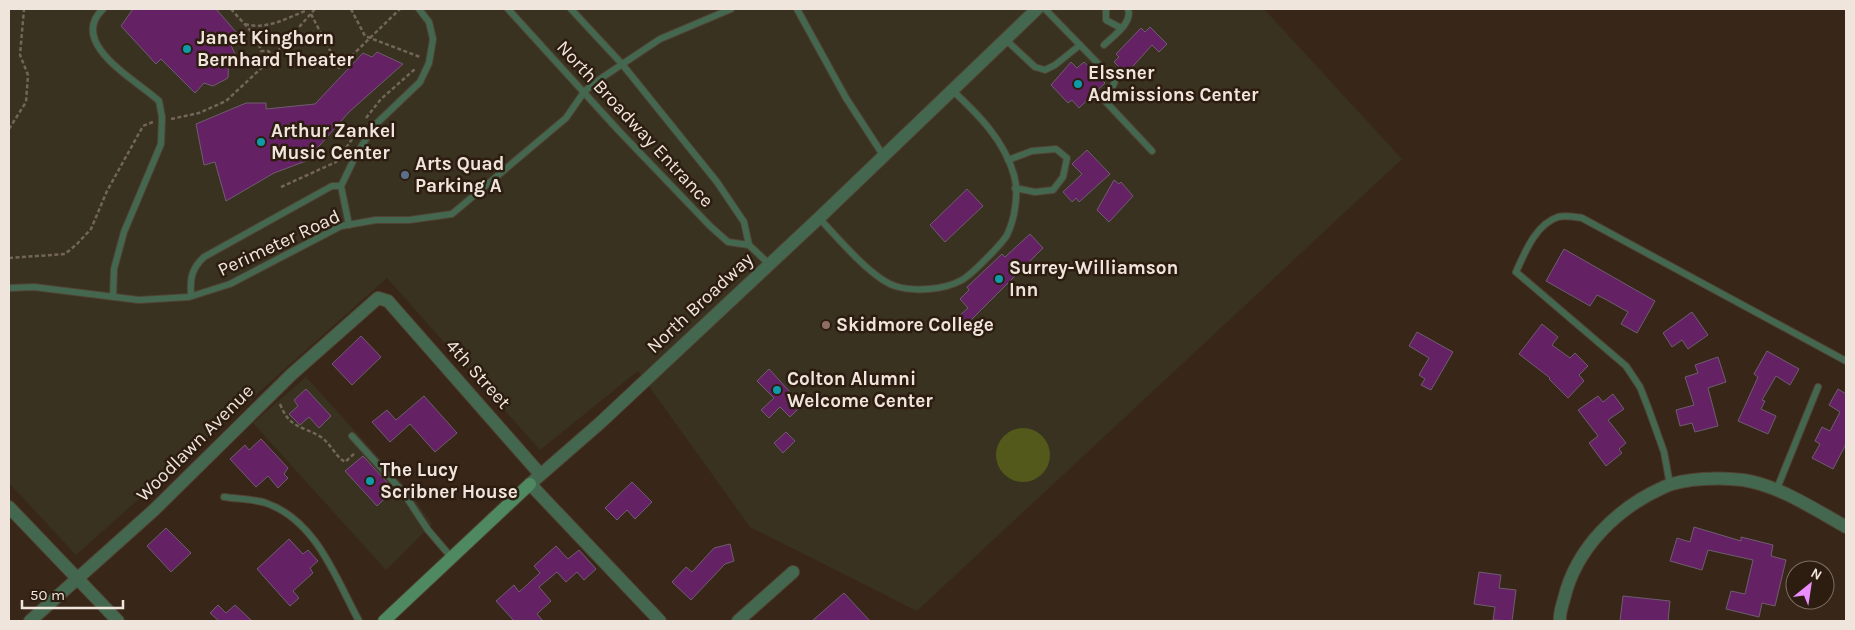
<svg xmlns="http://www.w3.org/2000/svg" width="1855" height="630" font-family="Karla,sans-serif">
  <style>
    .education { fill: #393221 }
    .green { fill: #53591b }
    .building { fill: #642264; stroke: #6e5d6e }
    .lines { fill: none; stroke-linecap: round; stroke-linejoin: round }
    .lane-casing { stroke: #524234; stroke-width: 8 }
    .street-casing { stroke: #524234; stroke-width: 14 }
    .secondary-casing { stroke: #524234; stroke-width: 14 }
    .path { stroke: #746559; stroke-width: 2.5; stroke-dasharray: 4 2.5; stroke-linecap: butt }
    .lane { stroke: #44684f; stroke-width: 6 }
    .street { stroke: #44684f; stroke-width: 12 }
    .secondary { stroke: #4f8962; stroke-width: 12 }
    .culture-dot { fill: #0f9aa8; stroke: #2d1d10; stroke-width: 2 }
    .service-dot { fill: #5c6f8a; stroke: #2d1d10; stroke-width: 2 }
    .education-dot { fill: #8d6e63; stroke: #2d1d10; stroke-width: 2 }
    .labels { text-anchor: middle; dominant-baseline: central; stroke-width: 5; stroke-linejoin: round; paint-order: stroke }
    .poi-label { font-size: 19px; font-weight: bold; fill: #f0e5dc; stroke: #2d1d10; text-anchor: start }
    .street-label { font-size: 19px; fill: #f0e5dc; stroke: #2d1d10 }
  </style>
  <rect width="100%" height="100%" fill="#382719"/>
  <g class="education">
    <path d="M9,9H1264L1402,159L917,611L750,527L638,371L540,450L387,278L76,555L9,483Z"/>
    <path d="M306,377L409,491L432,524L386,570L253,423Z"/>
  </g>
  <circle class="green" cx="1023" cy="455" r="27"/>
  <g class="building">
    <path d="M133,9H216L236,32L229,41L236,56L229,57L228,78L213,86L204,83L195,93L161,59L156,64L121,26Z"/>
    <path d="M1150,27L1167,44L1159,52L1152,45L1126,74L1114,62L1119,57L1116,54L1141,28L1145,32Z"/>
    <path d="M377,52L403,64L349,112L306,161L274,173L226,201L215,162L204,165L196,124L246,103H266V109L315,104L363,53L372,57Z"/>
    <path d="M1071,62L1077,68L1084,62L1105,83L1079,108L1072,100L1068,103L1051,85Z"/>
    <path d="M1087,150L1110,174L1079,202L1076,198L1072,202L1063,192L1082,174L1072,164Z"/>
    <path d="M1114,180L1119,184L1121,182L1133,196L1109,222L1097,210Z"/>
    <path d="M967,189L983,206L945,242L930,225Z"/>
    <path d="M1030,234L1043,248L967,324L959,316L968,308L960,299L969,290L967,287L1002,254L1005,257Z"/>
    <path d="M1564,249L1655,301L1637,333L1621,324L1628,312L1605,299L1597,295L1590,306L1546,281Z"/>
    <path d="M1692,312L1708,335L1688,349L1682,340L1672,347L1663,333Z"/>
    <path d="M1542,324L1558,337L1552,345L1570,358L1575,353L1588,366L1579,375L1584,381L1568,398L1549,379L1550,378L1519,354Z"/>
    <path d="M1417,332L1453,352L1431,390L1421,385L1425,379L1419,375L1429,358L1409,346Z"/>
    <path d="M361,336L381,357L352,385L332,364Z"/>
    <path d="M1767,351L1799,369L1790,385L1776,376L1762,400L1765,401L1761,409L1776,416L1768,434L1738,421L1758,377L1754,374Z"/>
    <path d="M1718,357L1726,382L1708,388L1718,426L1695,432L1692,423L1680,426L1676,410L1694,405L1685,377L1698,373L1695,365Z"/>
    <path d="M769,369L802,405L790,417L780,407L769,418L761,410L774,398L757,381Z"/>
    <path d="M306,389L331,416L319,428L309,417L300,425L289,414L298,406L294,400Z"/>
    <path d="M1838,389L1846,394V444L1833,469L1812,458L1820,444L1815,441L1822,427L1830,431L1840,412L1829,405Z"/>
    <path d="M1613,394L1624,409L1608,420L1626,443L1619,449L1622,453L1606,466L1589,443L1598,436L1578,410L1598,396L1603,402Z"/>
    <path d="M424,396L457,433L435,452L410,424L390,442L372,422L387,410L396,420Z"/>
    <path d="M786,432L795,441L783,453L774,443Z"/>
    <path d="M261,439L288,468L284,474L288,478L278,488L268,476L256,487L230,459L245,445L249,450Z"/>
    <path d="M363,456L394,490L377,506L345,471Z"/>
    <path d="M632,482L652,502L635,519L627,510L617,520L605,508Z"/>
    <path d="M1694,527L1741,541V537L1773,545L1771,556L1786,560L1775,606L1762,603L1759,617L1726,609L1731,591L1745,594L1753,560L1708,550L1702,570L1670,561L1677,538L1690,542Z"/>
    <path d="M166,528L191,553L171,572L147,546Z"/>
    <path d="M289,539L303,554L308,550L318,561L310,568L313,573L293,591L299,598L290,606L257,569Z"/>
    <path d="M730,544L734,561L725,564L691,600L672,582L686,567L692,572L714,548Z"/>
    <path d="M556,546L568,559L579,550L596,569L584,580L577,572L566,582L557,572L539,587L551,601L537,614L543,621H514L496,601L514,585L519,592L540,573L534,566Z"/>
    <path d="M1479,572L1501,575L1499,588L1516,590L1512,621L1493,620L1495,607L1474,604Z"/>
    <path d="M844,593L870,621H812Z"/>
    <path d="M1623,596L1670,601L1668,621H1620Z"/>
    <path d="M218,605L226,613L235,605L252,621H219L210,613Z"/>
  </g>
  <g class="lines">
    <g class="lane-casing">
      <g id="lane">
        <path d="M103,9C67,43 136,80 159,101L162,117L161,144L124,232L114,269L113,297"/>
        <path d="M508,9L619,131L710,226L728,242L749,245L769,264"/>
        <path d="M571,9L622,64L717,182L744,222L749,245"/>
        <path d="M797,9L846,98L883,155"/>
        <path d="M1045,9L1115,81L1106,102L1152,151"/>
        <path d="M1106,9V20L1121,28"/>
        <path d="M1005,39L1035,67L1045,70L1055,65L1080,45"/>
        <path d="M1104,45C1113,36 1133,23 1128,9"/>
        <path d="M1008,160L1032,151L1056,149L1067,158L1063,177L1053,190L1035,192L1015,188"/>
        <path d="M819,218C836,236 872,279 895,286C914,292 944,290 962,280C972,274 1001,245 1007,235C1015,219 1019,192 1014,175C1004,140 978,114 952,90"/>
        <path d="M349,225L341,186L357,153L375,125L420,82L429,63L433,39L429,22L419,9"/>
        <path d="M9,288L34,287L139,300L189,297L230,284L341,226L376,220H409L452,214L566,118L584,92L594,83L660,39L731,9"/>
        <path d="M191,296C190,279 191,269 204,257L332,186H341"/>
        <path d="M352,436L403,492L428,530L451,557"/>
        <path d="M1670,485L1664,452L1649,410L1640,387L1626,366L1516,272C1525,252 1536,224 1558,217C1565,215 1575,217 1582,218L1846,361"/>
        <path d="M1776,491L1818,387"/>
        <path d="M224,497C238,499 254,499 266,503C317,521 336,579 359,621"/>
      </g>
    </g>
    <g class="street-casing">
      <g id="street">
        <path d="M9,507L118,621"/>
        <path d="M30,621L154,510L292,374L378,298L388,301L540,474"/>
        <path d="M660,621L530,484L600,423L819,218L1037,9"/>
        <path d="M738,621L793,572"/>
        <path d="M1560,621C1559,614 1562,606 1564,599C1576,548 1617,508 1664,487C1684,478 1721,477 1743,480C1778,485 1816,510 1846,527"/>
      </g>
    </g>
    <g class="secondary-casing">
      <path id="secondary" d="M384,621L530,484"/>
    </g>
    <g class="path">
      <path d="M231,9L257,38L261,51H268L273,55"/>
      <path d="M351,9L365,36L420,57"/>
      <path d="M311,14L339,68L400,9"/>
      <path d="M245,24C266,30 285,19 305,11"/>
      <path d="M366,118L381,99L415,69"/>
      <path d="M171,119L199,113L226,101L270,60L315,9"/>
      <path d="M9,129L26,102L28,75L20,55L24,9"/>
      <path d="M281,187L336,162L355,135"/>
      <path d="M9,258L65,254L77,244L91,229L107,191L143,126L153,122"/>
      <path d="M280,404C290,429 301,425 321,437C331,444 335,456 345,462L355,453"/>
    </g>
    <use href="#lane" class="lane"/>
    <use href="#street" class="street"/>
    <use href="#secondary" class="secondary"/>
  </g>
  <g class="culture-dot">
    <circle cx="187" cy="49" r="5"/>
    <circle cx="1078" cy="84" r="5"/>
    <circle cx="261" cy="142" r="5"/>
    <circle cx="999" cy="279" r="5"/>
    <circle cx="777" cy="390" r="5"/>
    <circle cx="370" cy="481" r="5"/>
  </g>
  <circle class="service-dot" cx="405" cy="175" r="5"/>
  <circle class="education-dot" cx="826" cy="325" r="5"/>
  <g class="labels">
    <g class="poi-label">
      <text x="197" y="38">Janet Kinghorn<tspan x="197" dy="22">Bernhard Theater</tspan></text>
      <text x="1088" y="73">Elssner<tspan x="1088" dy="22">Admissions Center</tspan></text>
      <text x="271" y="131">Arthur Zankel<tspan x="271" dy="22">Music Center</tspan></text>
      <text x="415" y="164">Arts Quad<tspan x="415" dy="22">Parking A</tspan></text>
      <text x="1009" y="268">Surrey-Williamson<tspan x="1009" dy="22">Inn</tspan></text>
      <text x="836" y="325">Skidmore College</text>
      <text x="787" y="379">Colton Alumni<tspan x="787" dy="22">Welcome Center</tspan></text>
      <text x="380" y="470">The Lucy<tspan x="380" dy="22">Scribner House</tspan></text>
    </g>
    <g class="street-label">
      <text transform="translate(635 124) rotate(47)">North Broadway Entrance</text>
      <text transform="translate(279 243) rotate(-25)">Perimeter Road</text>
      <text transform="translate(700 303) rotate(-43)">North Broadway</text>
      <text transform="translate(478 374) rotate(48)">4th Street</text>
      <text transform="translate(195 443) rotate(-45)">Woodlawn Avenue</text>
    </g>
  </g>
  <rect width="1855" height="630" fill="none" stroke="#f0e5dc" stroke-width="20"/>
  <g transform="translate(1810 585) rotate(30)"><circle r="24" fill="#2d1d10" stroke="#7b6d62"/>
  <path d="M0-4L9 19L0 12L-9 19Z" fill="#ea8dfd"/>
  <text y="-8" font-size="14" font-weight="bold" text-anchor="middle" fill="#f0e5dc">N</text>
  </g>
  <path d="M22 600v8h101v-8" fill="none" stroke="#f0e5dc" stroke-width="2.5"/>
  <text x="30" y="600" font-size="15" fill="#f0e5dc" stroke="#2d1d10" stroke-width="4" paint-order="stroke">50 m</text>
</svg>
